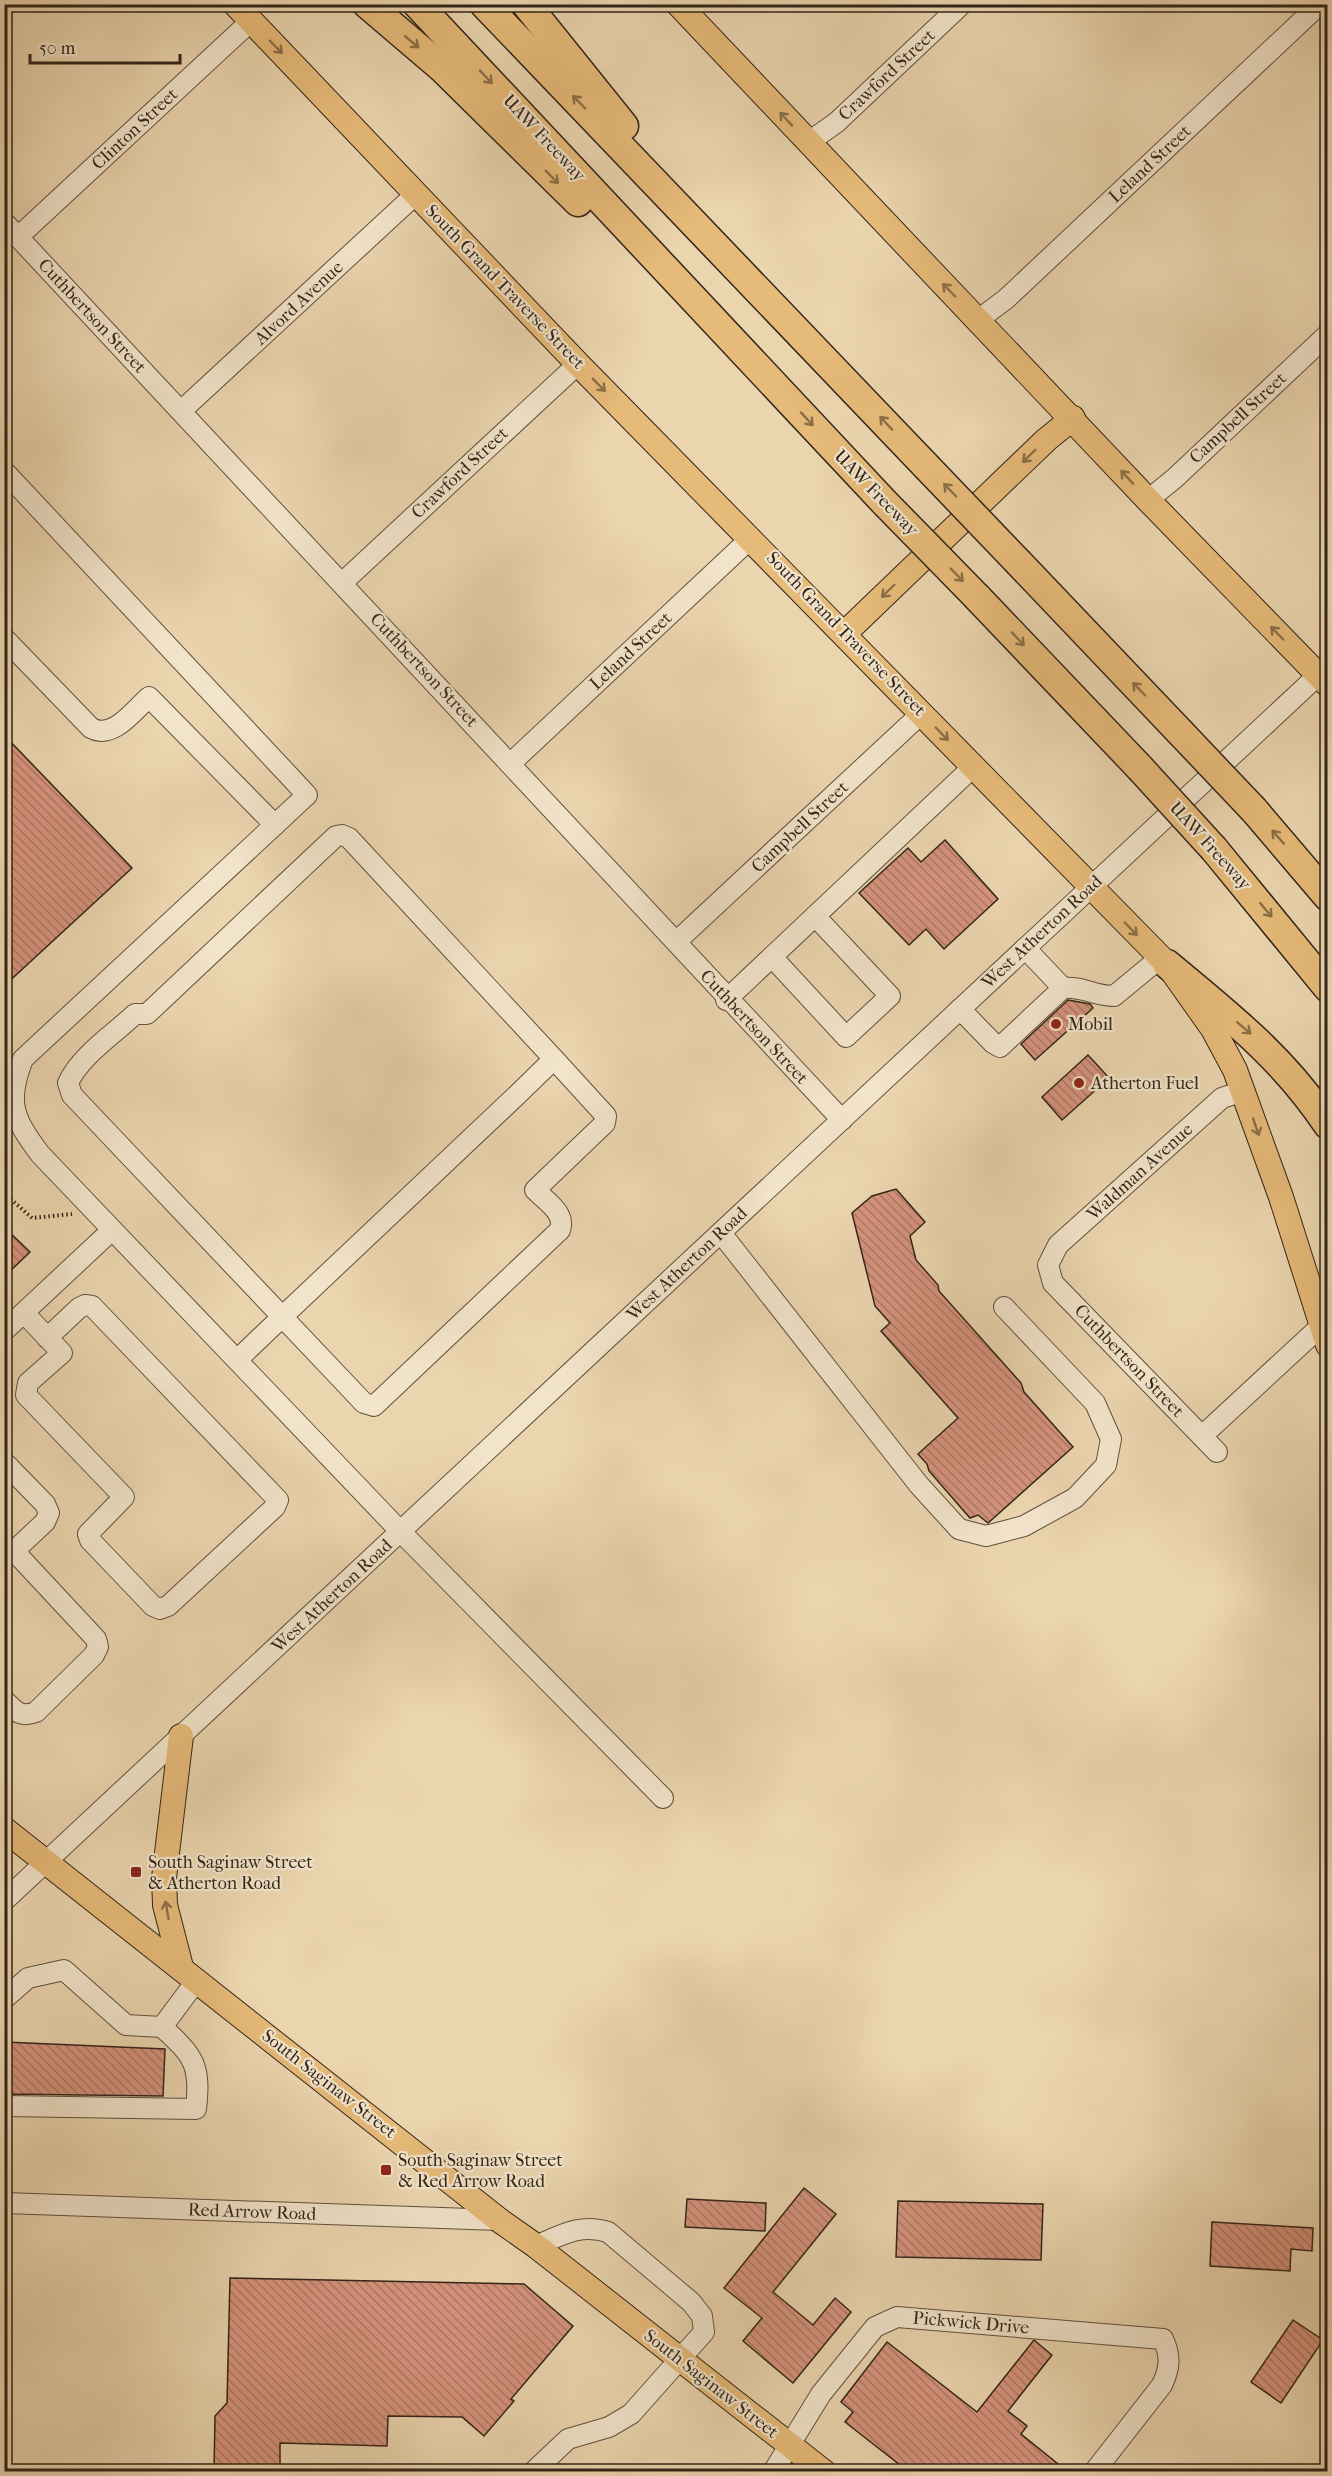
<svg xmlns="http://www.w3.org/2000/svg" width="1332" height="2476" font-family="'IM FELL French Canon',serif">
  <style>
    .building { fill: url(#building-back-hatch); stroke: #312419; stroke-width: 1.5 }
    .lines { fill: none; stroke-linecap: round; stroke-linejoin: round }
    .minor-casing { stroke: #60503e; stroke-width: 22 }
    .major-casing { stroke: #312419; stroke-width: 26 }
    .highway-casing { stroke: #312419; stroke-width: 31 }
    .path { stroke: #312419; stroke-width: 4; stroke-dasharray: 1.5 3; stroke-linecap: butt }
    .minor { stroke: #f2e4cb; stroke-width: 20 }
    .major { stroke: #e6ba78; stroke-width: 24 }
    .highway { stroke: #e6ba78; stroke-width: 28 }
    .highway-bridge-casing { stroke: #312419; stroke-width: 31; stroke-linecap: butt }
    .highway-bridge { stroke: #e6ba78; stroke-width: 28 }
    .oneway { stroke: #8c6f48 }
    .poi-dot { fill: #8f2418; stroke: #f2e4cb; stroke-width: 2 }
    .labels { text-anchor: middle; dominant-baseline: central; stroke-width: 4.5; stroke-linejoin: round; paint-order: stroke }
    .street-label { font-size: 18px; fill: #312419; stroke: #f2e4cb }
    .poi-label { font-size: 18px; fill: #312419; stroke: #f2e4cb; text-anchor: start }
  </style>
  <defs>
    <pattern id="building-back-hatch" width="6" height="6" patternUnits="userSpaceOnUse" patternTransform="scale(1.5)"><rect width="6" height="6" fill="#d6937d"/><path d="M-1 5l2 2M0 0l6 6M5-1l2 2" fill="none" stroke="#ae7866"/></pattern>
  </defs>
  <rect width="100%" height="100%" fill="#ebd5af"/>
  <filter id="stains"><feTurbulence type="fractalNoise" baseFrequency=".00333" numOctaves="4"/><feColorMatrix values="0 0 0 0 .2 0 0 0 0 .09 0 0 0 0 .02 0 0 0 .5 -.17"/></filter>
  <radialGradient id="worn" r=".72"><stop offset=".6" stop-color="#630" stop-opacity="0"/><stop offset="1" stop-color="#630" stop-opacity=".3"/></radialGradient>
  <g class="building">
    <path d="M4,735L132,868L4,986Z"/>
    <path d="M945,840L998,899L944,949L926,929L909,945L859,893L908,848L921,862Z"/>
    <path d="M1068,1000L1090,1004L1093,1008L1035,1060L1021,1044Z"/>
    <path d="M1088,1055L1109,1078L1062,1120L1042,1097Z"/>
    <path d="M896,1189L925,1222L910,1236L916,1260L938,1285L939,1291L1021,1383L1024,1392L1073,1447L988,1523L978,1515L970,1518L929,1471L927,1464L918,1454L958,1418L881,1331L890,1323L875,1306L852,1213L872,1196Z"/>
    <path d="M4,1227L30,1252L4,1277Z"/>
    <path d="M4,2042L165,2049L163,2096L4,2094Z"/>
    <path d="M804,2188L836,2214L773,2292L813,2325L835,2298L851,2312L793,2383L743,2341L762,2318L724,2288Z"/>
    <path d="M687,2199L766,2203L765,2231L685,2227Z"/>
    <path d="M898,2201L1043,2204L1041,2260L896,2257Z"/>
    <path d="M1212,2222L1313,2228L1312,2251L1291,2249L1290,2271L1210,2266Z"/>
    <path d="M230,2278L524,2284L573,2326L511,2399L514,2401L484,2436L462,2417L388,2416L387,2446L280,2443V2472H214L215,2416L227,2403Z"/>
    <path d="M1293,2320L1323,2340L1281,2403L1251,2382Z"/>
    <path d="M1034,2340L1052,2355L1008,2411L1027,2426L1021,2434L1068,2472H909L845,2422L853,2412L841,2402L887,2342L977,2412Z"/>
  </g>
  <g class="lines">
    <g class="minor-casing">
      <g id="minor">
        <path d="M809,142L837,122L962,4"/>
        <path d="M4,222L842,1120"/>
        <path d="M18,237L251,21"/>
        <path d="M978,320L1006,299L1320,4"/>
        <path d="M181,411L416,194"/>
        <path d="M4,471L307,795L23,1059C6,1102 13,1118 40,1154L401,1532L663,1798"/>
        <path d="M1148,500L1175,478L1328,334"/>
        <path d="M342,583L578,364"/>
        <path d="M4,638L91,728C113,740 133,711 149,697L275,825"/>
        <path d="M511,763L751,538"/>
        <path d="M677,941L922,713"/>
        <path d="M1025,948L1063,988C1083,986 1094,996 1114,996L1160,958"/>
        <path d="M772,957L846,1037L890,996L815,916"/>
        <path d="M726,1000L974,766"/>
        <path d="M960,1009L993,1043L1000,1047L1063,988"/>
        <path d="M721,1233L919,1485L959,1529L986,1536L1024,1526L1075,1498L1106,1465L1111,1439L1095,1403L1004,1307"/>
        <path d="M24,1313L62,1353L28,1383L26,1395L124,1497L88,1534L90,1540L153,1606L160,1609L168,1606L275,1507L278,1500L92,1306L85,1305L79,1308L47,1338"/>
        <path d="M4,1331L112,1230"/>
        <path d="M237,1360L283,1316L517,1095L554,1059L349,838L342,835L336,836L147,1014H135C114,1034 80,1056 68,1083L72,1095L364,1403L374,1406L560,1230C566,1213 546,1201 535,1190L605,1123L606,1116L554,1059"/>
        <path d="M1202,1436L1321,1326"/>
        <path d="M1217,1452L1053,1283L1048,1265L1058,1245L1222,1098L1243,1091"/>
        <path d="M4,1462L45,1504L49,1513L45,1522L14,1551L96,1639L98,1647L94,1655L36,1712C20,1718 15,1711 4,1700"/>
        <path d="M4,1901L1328,666"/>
        <path d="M4,1999L28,1978L64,1970L126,2025L162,2027"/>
        <path d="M4,2106L196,2109C201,2065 194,2056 162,2027L197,1980"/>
        <path d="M4,2203L499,2220"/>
        <path d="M533,2472L568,2439L609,2427L631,2414L704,2332L702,2316L691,2302L608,2232C581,2223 561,2235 536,2246"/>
        <path d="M773,2472L821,2394L875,2327L897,2317L1163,2339C1171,2356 1170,2368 1162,2385L1094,2472"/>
      </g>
    </g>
    <g class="major-casing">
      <g id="major">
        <path d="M235,4L578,364L1167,964L1213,1029L1235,1070L1281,1197L1328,1345"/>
        <path d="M678,4L1148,500L1328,685"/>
        <path d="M845,633L1046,440L1073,418"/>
        <path d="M4,1829L499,2220L536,2246L824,2472"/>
        <path d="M181,1967L165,1905L164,1878L181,1736"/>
      </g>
    </g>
    <g class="highway-casing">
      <g id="highway">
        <path d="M367,4L442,68L578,202"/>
        <path d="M417,4L886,504"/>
        <path d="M484,4L926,466"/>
        <path d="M526,4L624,126"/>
        <path d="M1019,563L1179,731"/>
        <path d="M977,597L1140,768"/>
        <path d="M1254,810L1328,897"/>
        <path d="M1214,849L1328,988"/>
        <path d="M1167,964C1229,1016 1282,1056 1328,1125"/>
      </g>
    </g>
    <path class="path" d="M4,1193L32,1218L72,1214"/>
    <use href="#minor" class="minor"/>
    <use href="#major" class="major"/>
    <use href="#highway" class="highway"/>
    <g class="highway-bridge-casing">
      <g id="highway-bridge">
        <path d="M926,466L1019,563"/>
        <path d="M886,504L977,597"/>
        <path d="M1179,731L1254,810"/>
        <path d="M1140,768L1214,849"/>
      </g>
    </g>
    <use href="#highway-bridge" class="highway-bridge"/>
  </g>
  <defs><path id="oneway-shaft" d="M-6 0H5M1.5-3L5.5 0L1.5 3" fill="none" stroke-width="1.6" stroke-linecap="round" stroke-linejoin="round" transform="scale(1.5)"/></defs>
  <g class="oneway">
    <use href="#oneway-shaft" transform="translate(412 42) rotate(40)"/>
    <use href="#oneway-shaft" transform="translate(276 47) rotate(46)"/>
    <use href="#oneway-shaft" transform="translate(486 77) rotate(47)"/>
    <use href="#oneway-shaft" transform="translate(579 102) rotate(-134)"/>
    <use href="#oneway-shaft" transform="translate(786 119) rotate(-133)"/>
    <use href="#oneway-shaft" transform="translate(552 177) rotate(45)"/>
    <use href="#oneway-shaft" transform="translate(949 290) rotate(-134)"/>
    <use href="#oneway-shaft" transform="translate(599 385) rotate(45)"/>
    <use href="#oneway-shaft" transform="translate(807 419) rotate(47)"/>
    <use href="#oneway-shaft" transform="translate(886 423) rotate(-133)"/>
    <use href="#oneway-shaft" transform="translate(1029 456) rotate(136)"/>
    <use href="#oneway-shaft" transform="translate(1127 477) rotate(-133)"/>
    <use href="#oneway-shaft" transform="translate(950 490) rotate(-134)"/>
    <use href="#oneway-shaft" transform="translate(957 575) rotate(46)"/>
    <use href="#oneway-shaft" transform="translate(888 591) rotate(136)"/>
    <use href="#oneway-shaft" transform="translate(1277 633) rotate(-134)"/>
    <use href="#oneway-shaft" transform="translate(1018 639) rotate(47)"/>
    <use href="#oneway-shaft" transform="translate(1139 689) rotate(-134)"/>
    <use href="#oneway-shaft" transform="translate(942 734) rotate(46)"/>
    <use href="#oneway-shaft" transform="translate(1278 837) rotate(-131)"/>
    <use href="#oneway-shaft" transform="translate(1266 910) rotate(50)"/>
    <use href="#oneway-shaft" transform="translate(1131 929) rotate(46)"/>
    <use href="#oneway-shaft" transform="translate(1244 1028) rotate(40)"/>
    <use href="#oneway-shaft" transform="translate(1256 1127) rotate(71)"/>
    <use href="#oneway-shaft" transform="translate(167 1910) rotate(-100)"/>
  </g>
  <g class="poi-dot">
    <circle cx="1056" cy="1024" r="6"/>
    <circle cx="1079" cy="1083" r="6"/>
    <rect x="130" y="1866" width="12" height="12" rx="3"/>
    <rect x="380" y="2164" width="12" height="12" rx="3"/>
  </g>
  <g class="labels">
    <g class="street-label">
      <text transform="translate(887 75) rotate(-43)">Crawford Street</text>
      <text transform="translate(135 129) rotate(-43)">Clinton Street</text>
      <text transform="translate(544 138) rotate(47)">UAW Freeway</text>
      <text transform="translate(1150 164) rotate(-43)">Leland Street</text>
      <text transform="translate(505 287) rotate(46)">South Grand Traverse Street</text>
      <text transform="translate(299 303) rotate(-43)">Alvord Avenue</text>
      <text transform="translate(92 316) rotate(47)">Cuthbertson Street</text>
      <text transform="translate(1238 418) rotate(-43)">Campbell Street</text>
      <text transform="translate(460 473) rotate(-43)">Crawford Street</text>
      <text transform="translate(876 493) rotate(46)">UAW Freeway</text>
      <text transform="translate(846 634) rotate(46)">South Grand Traverse Street</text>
      <text transform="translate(631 651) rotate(-43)">Leland Street</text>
      <text transform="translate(424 670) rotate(47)">Cuthbertson Street</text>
      <text transform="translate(800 827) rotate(-43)">Campbell Street</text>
      <text transform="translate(1210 846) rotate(48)">UAW Freeway</text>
      <text transform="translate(1042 932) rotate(-43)">West Atherton Road</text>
      <text transform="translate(754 1027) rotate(47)">Cuthbertson Street</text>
      <text transform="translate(1140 1172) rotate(-42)">Waldman Avenue</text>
      <text transform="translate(687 1264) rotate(-43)">West Atherton Road</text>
      <text transform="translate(1129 1361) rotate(46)">Cuthbertson Street</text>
      <text transform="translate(332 1596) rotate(-43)">West Atherton Road</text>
      <text transform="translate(329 2084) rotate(38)">South Saginaw Street</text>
      <text transform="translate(252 2212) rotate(2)">Red Arrow Road</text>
      <text transform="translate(971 2323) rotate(5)">Pickwick Drive</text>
      <text transform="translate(711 2384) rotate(38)">South Saginaw Street</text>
    </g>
    <g class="poi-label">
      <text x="1068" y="1024">Mobil</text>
      <text x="1091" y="1083">Atherton Fuel</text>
      <text x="148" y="1862">South Saginaw Street<tspan x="148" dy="21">&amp; Atherton Road</tspan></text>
      <text x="398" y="2160">South Saginaw Street<tspan x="398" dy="21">&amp; Red Arrow Road</tspan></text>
    </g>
  </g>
  <rect width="1332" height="2476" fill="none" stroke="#ebd5af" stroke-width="24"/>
  <rect x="6" y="6" width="1320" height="2464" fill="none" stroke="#312419" stroke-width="3"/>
  <rect x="12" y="12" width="1308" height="2452" fill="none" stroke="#312419" stroke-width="1.5"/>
  <path d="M30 54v9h150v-9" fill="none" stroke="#312419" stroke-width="3"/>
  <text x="39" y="54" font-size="18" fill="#312419" stroke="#f2e4cb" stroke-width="4.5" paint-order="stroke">50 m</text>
  <rect width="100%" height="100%" filter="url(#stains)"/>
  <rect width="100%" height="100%" fill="url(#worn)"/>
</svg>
